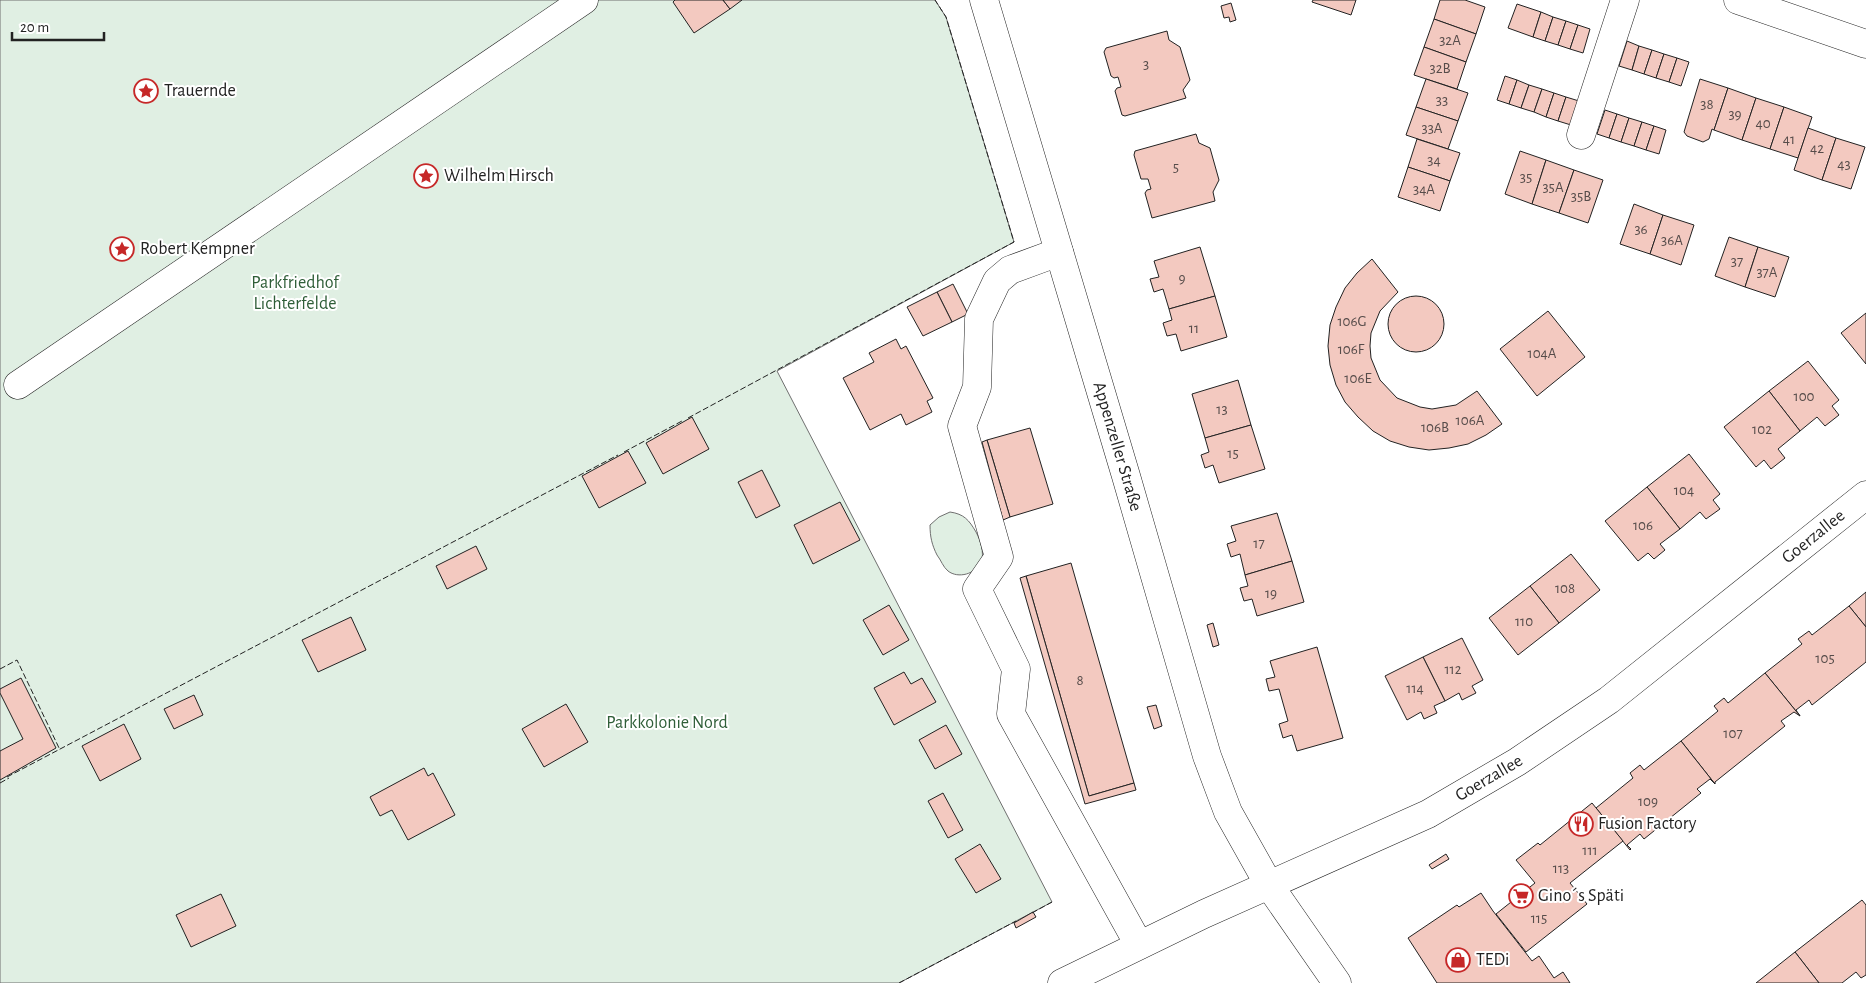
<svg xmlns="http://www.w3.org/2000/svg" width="1866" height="983" font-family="'Alegreya Sans',sans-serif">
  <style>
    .green { fill: #e0efe3; stroke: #6f6f6f }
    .building { fill: #f3c9c0; stroke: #222 }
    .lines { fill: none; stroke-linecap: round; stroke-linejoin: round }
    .minor-casing { stroke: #222; stroke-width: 29 }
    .major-casing { stroke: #222; stroke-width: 29 }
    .minor { stroke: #fff; stroke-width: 28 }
    .major { stroke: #fff; stroke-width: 28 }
    .fence { stroke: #222; stroke-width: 1; stroke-dasharray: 6 2.5; stroke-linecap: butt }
    .labels { text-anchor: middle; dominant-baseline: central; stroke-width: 4; stroke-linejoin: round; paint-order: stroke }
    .number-label { font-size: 15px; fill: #564c4a }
    .poi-label { font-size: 18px; fill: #222; stroke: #fff; text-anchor: start }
    .park-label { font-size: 18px; fill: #2f5e38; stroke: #fff }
    .street-label { font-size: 18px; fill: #222; stroke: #fff }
  </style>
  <rect width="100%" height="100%" fill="#fff"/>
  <g class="green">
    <path d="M0,0H935L946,17L1014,242L777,371L1052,902L899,983H0Z"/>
    <path d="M950,512C964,514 969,520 976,532C980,539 985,554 981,562C976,574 958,579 948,571C943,567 941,560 937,555C932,545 930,537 930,525L939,517Z"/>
  </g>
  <g class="building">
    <path d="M675,0H723L730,9L694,33L673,2Z"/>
    <path d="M723,0H742L730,9Z"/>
    <path d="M1313,0H1356L1351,15L1312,2Z"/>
    <path d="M1440,0H1465L1485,7L1476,34L1434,19Z"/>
    <path d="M1231,3L1236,20L1230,22L1229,17L1224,18L1221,6Z"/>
    <path d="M1517,4L1541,12L1533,37L1508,28Z"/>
    <path d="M1541,12L1553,17L1545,41L1533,37Z"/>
    <path d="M1553,17L1566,21L1558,45L1545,41Z"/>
    <path d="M1434,19L1476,34L1466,62L1424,47Z"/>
    <path d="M1566,21L1578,25L1570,49L1558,45Z"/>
    <path d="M1578,25L1590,29L1583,53L1570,49Z"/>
    <path d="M1167,31L1169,40L1180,47L1190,80L1183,90L1186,98L1125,116L1122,115L1115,91L1117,88L1121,87L1118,77L1114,78L1111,76L1104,52L1106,48Z"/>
    <path d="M1627,41L1639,46L1632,70L1619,66Z"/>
    <path d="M1639,46L1652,50L1644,74L1632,70Z"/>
    <path d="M1424,47L1466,62L1457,89L1414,75Z"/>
    <path d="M1652,50L1664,54L1656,78L1644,74Z"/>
    <path d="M1664,54L1677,58L1669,82L1656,78Z"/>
    <path d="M1677,58L1689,62L1681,86L1669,82Z"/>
    <path d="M1505,76L1517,80L1509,104L1497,100Z"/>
    <path d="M1426,79L1468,93L1458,121L1416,107Z"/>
    <path d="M1700,79L1728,88L1714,130L1712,129L1709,139L1703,142L1687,136L1684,132Z"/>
    <path d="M1517,80L1529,85L1521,108L1509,104Z"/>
    <path d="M1529,85L1542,89L1534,112L1521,108Z"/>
    <path d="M1728,88L1756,98L1742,140L1714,130Z"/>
    <path d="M1542,89L1554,93L1546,117L1534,112Z"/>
    <path d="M1554,93L1566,97L1558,121L1546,117Z"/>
    <path d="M1566,97L1579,101L1571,125L1558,121Z"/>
    <path d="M1756,98L1784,107L1770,149L1742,140Z"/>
    <path d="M1416,107L1458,121L1448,149L1406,135Z"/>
    <path d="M1784,107L1812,117L1798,158L1770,149Z"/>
    <path d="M1605,110L1617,114L1609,138L1597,134Z"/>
    <path d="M1617,114L1629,118L1621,142L1609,138Z"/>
    <path d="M1629,118L1642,122L1634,146L1621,142Z"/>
    <path d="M1642,122L1654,126L1646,150L1634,146Z"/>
    <path d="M1654,126L1666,130L1659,154L1646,150Z"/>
    <path d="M1808,128L1836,138L1822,180L1794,170Z"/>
    <path d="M1196,134L1199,143L1210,148L1219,180L1213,192L1215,201L1152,218L1145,193L1147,190L1151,189L1148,179H1141L1134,155L1135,151Z"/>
    <path d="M1836,138L1865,147L1851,189L1822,180Z"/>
    <path d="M1417,139L1460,153L1450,181L1408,167Z"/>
    <path d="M1520,151L1546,160L1532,204L1505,194Z"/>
    <path d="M1546,160L1574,170L1559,213L1532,204Z"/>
    <path d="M1408,167L1450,181L1440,211L1398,197Z"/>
    <path d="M1574,170L1603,180L1588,223L1559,213Z"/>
    <path d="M1634,204L1663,215L1650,254L1620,244Z"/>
    <path d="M1663,215L1694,225L1681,265L1650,254Z"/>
    <path d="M1729,237L1758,247L1745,287L1715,276Z"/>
    <path d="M1200,247L1215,296L1169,309L1163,289L1154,292L1150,279L1159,277L1154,261Z"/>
    <path d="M1758,247L1789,257L1775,297L1745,287Z"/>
    <path d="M1372,259L1398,292L1380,311L1371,333L1370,346L1371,358L1380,380L1397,398L1420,407L1432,409L1456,405L1477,391L1502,424L1486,435L1468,444L1449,448L1429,450L1409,447L1390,441L1373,431L1358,417L1345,402L1336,385L1330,365L1328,346L1330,325L1336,307L1345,288L1357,273Z"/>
    <path d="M953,284L968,314L952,322L937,292Z"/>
    <path d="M937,292L952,322L923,336L907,307Z"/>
    <path d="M1215,296L1227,337L1181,351L1176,334L1167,336L1163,323L1172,320L1169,309Z"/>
    <circle cx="1416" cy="324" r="28"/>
    <path d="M1548,311L1585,357L1537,396L1500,349Z"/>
    <path d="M1866,313V364L1841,333Z"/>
    <path d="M896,339L901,349L906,346L933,398L927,401L932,412L906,425L901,414L870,430L843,378L874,362L869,353Z"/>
    <path d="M1808,361L1839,400L1832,406L1839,415L1825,426L1817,417L1800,431L1769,391Z"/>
    <path d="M1238,380L1251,425L1205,438L1192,394Z"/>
    <path d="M1769,391L1800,431L1778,449L1785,458L1771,469L1764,460L1756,467L1724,427Z"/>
    <path d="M692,417L709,449L663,474L646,443Z"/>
    <path d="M1251,425L1265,469L1219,483L1213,465L1205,468L1201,455L1209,452L1205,438Z"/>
    <path d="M1030,428L1053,504L1010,517L987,440Z"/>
    <path d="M987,440L1010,517L1003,520L982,442Z"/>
    <path d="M628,451L646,483L599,508L582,476Z"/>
    <path d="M1689,454L1720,494L1713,500L1720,509L1706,519L1700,512L1680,529L1647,487Z"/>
    <path d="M762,470L780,506L756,518L738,482Z"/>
    <path d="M1647,487L1680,529L1660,544L1665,550L1654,559L1648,553L1638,561L1605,521Z"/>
    <path d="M840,502L860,540L813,564L794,525Z"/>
    <path d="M1277,513L1292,561L1245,575L1240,554L1231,557L1227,544L1236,541L1231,526Z"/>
    <path d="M476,546L487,569L447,589L436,566Z"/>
    <path d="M1571,554L1600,590L1559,623L1530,586Z"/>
    <path d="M1292,561L1304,602L1257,616L1252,599L1244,601L1240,588L1248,586L1245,575Z"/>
    <path d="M1071,563L1134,783L1089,796L1026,576Z"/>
    <path d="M1026,576L1089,796L1134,783L1136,790L1085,804L1020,578Z"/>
    <path d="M1530,586L1559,623L1518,655L1489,618Z"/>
    <path d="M1866,592V627L1849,606Z"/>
    <path d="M889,605L909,640L883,655L863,620Z"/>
    <path d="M1849,606L1866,627V662L1812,705L1809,700L1796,710L1800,716L1765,673L1802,644L1798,639L1809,631L1812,635Z"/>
    <path d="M351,617L366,650L318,672L302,640Z"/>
    <path d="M1213,623L1219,645L1213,647L1207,625Z"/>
    <path d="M1462,638L1483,680L1472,686L1476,693L1462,700L1459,693L1445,701L1423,657Z"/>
    <path d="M1317,647L1343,738L1297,751L1292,735L1283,738L1279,724L1288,721L1279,689L1269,691L1266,679L1275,677L1270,661Z"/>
    <path d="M1423,657L1445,701L1434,706L1437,713L1424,719L1421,712L1407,720L1385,676Z"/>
    <path d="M904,672L911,684L922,678L936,702L894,725L874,688Z"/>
    <path d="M1765,673L1800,716L1794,712L1781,721L1785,726L1715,782V784L1681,741L1718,711L1714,706L1724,698L1728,703Z"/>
    <path d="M21,678L56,748L0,780V751L23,739L0,693V689Z"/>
    <path d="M194,695L203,715L174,729L164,709Z"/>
    <path d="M566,704L588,742L544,767L522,729Z"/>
    <path d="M1156,705L1162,726L1154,729L1147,707Z"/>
    <path d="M124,724L141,759L100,781L82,746Z"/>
    <path d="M946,725L962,754L935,769L919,740Z"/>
    <path d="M1681,741L1715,784L1710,779L1697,789L1701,793L1644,839L1640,834L1627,845L1631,849L1630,850L1596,808L1633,778L1630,773L1640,765L1644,770Z"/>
    <path d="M424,768L428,776L433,773L455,815L408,840L392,810L380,816L370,797Z"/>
    <path d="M943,793L963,830L948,838L928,801Z"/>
    <path d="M1592,803L1623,841L1570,883L1587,904L1526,952L1496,914L1535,883L1516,860L1538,843L1540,845Z"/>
    <path d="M980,844L1001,879L976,893L955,859Z"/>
    <path d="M1446,854L1449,859L1432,869L1429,865Z"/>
    <path d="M1481,893L1493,911L1532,961L1539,956L1554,978L1563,972L1570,983H1437L1408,938L1457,905L1459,907Z"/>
    <path d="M221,894L236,926L191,947L176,915Z"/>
    <path d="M1862,900L1866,905V975L1861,978L1856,972L1842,983H1819L1795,952Z"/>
    <path d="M1033,912L1036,917L1016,928L1014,923Z"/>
    <path d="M1795,952L1819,983H1756Z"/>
  </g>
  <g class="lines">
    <g class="minor-casing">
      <g id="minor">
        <path id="s1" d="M984,0L1126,476L1207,756L1228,812L1269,885"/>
        <path d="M1738,0L1866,44"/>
        <path d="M1581,135L1625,0"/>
        <path d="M1059,252L1010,270L997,281L979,319L977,387L962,426L999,557L977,589L1016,669L1011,714L1139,945"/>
        <path d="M18,385L584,0"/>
      </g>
    </g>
    <g class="major-casing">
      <g id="major">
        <path d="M1269,885L1337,983"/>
        <path id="s2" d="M1062,983L1204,914L1428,814L1517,762L1609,700L1866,495"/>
      </g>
    </g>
    <use href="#minor" class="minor"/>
    <use href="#major" class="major"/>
    <g class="fence">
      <path d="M688,418L1014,242L946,17L935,0"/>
      <path d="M624,452L682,421"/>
      <path d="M0,669L17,660L60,750"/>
      <path d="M7,777L618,455"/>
      <path d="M0,783L9,778"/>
      <path d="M1032,913L1052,902"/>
      <path d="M899,983L1016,921"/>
    </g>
  </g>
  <defs>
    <g id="sight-ring" transform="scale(1.25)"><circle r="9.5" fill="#fff" stroke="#c62828" stroke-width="1.5"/><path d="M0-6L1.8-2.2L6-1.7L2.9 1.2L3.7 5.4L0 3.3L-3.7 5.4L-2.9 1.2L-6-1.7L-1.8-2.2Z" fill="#c62828"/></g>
    <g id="restaurant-ring" transform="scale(1.25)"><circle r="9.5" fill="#fff" stroke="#c62828" stroke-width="1.5"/><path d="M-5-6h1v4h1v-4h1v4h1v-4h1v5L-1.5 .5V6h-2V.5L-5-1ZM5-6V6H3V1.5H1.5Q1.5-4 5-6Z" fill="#c62828"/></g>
    <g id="supermarket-ring" transform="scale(1.25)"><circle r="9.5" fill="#fff" stroke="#c62828" stroke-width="1.5"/><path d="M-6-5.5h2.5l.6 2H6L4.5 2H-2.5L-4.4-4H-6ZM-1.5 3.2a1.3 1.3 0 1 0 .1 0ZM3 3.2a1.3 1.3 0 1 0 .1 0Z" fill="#c62828"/></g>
    <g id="shop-ring" transform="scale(1.25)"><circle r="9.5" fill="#fff" stroke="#c62828" stroke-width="1.5"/><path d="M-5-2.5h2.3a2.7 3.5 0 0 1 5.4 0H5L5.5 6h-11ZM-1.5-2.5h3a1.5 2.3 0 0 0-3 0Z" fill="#c62828"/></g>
  </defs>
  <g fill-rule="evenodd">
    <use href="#sight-ring" x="146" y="91"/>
    <use href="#sight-ring" x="426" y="176"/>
    <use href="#sight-ring" x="122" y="249"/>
    <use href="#restaurant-ring" x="1581" y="824"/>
    <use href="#supermarket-ring" x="1521" y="896"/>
    <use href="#shop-ring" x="1458" y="960"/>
  </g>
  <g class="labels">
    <g class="number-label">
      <text x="1450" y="40">32A</text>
      <text x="1146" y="64">3</text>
      <text x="1440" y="68">32B</text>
      <text x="1442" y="100">33</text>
      <text x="1707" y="104">38</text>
      <text x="1735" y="114">39</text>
      <text x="1763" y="123">40</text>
      <text x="1432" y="128">33A</text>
      <text x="1789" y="139">41</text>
      <text x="1817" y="148">42</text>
      <text x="1434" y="160">34</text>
      <text x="1844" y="164">43</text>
      <text x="1176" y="167">5</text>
      <text x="1526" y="177">35</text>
      <text x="1553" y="187">35A</text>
      <text x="1424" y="189">34A</text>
      <text x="1581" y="196">35B</text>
      <text x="1641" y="229">36</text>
      <text x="1672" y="240">36A</text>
      <text x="1737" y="261">37</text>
      <text x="1767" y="272">37A</text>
      <text x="1182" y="278">9</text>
      <text x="1352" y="321">106G</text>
      <text x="1194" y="328">11</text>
      <text x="1351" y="349">106F</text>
      <text x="1542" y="353">104A</text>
      <text x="1358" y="378">106E</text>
      <text x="1804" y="396">100</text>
      <text x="1222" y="409">13</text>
      <text x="1470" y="420">106A</text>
      <text x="1435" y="427">106B</text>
      <text x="1762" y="429">102</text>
      <text x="1233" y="453">15</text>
      <text x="1684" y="490">104</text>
      <text x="1643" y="525">106</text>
      <text x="1259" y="543">17</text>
      <text x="1565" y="588">108</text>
      <text x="1271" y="593">19</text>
      <text x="1524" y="621">110</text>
      <text x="1825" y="658">105</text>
      <text x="1453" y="669">112</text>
      <text x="1080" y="680">8</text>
      <text x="1415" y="688">114</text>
      <text x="1733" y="733">107</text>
      <text x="1648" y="801">109</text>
      <text x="1590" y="850">111</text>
      <text x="1561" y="868">113</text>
      <text x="1539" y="918">115</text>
    </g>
    <g class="poi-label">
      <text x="164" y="91">Trauernde</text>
      <text x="444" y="176">Wilhelm Hirsch</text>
      <text x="140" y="249">Robert Kempner</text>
      <text x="1598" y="824">Fusion Factory</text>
      <text x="1538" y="896">Gino´s Späti</text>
      <text x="1476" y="960">TEDi</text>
    </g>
    <g class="park-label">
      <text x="295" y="283">Parkfriedhof<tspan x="295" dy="21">Lichterfelde</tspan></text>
      <text x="667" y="723">Parkkolonie Nord</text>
    </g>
    <g class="street-label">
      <text stroke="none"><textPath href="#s1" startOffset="466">Appenzeller Straße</textPath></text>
      <text stroke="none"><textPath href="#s2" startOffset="879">Goerzallee</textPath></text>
      <text stroke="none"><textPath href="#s2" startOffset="474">Goerzallee</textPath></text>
    </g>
  </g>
  <path d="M12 32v8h92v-8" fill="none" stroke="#222222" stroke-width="2.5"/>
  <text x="20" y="32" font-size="15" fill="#222222" stroke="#ffffff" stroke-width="4" paint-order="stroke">20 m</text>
</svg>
